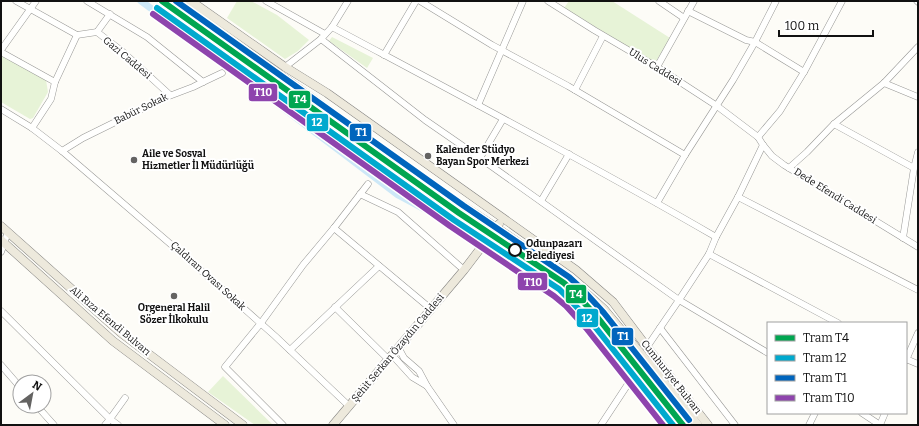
<svg xmlns="http://www.w3.org/2000/svg" width="919" height="426" font-family="Bitter,serif">
  <style>
    .green { fill: #e7f3d7 }
    .lines { fill: none; stroke-linecap: round; stroke-linejoin: round }
    .canal { stroke: #cde8f7; stroke-width: 7 }
    .minor-casing { stroke: #979795; stroke-width: 7 }
    .major-casing { stroke: #858482; stroke-width: 9 }
    .minor { stroke: #fffffe; stroke-width: 6 }
    .major { stroke: #ede9dc; stroke-width: 8 }
    .tram-1-casing { stroke: #fff; stroke-width: 9 }
    .tram-2-casing { stroke: #fff; stroke-width: 9 }
    .tram-3-casing { stroke: #fff; stroke-width: 9 }
    .tram-4-casing { stroke: #fff; stroke-width: 9 }
    .tram-1 { stroke: #00a651; stroke-width: 6 }
    .tram-2 { stroke: #00a9ce; stroke-width: 6 }
    .tram-3 { stroke: #0065bd; stroke-width: 6 }
    .tram-4 { stroke: #8e44ad; stroke-width: 6 }
    .poi-dot { fill: #646362; stroke: #fff; stroke-width: 1.5 }
    .stop-dot { fill: #fff; stroke: #111; stroke-width: 2 }
    .labels { text-anchor: middle; dominant-baseline: central; stroke-width: 4; stroke-linejoin: round; paint-order: stroke }
    .street-label { font-size: 10px; fill: #111; stroke: #fff }
    .poi-label { font-size: 10px; font-weight: bold; fill: #111; stroke: #fff; text-anchor: start }
    .stop-label { font-size: 10px; font-weight: bold; fill: #111; stroke: #fff; text-anchor: start }
    .line-badge { stroke: #fff; stroke-width: 1.5 }
    .badge-label { font-size: 11px; text-anchor: middle; font-weight: bold; fill: #fff }
  </style>
  <rect width="100%" height="100%" fill="#fdfcf7"/>
  <g class="green">
    <path d="M237,1H251L277,15L309,40L298,51L285,59L227,18Z"/>
    <path d="M569,1H612L670,38L655,63L564,8Z"/>
    <path d="M332,37L373,58L367,68L329,41Z"/>
    <path d="M1,55L46,80L48,92L33,118L30,119L1,102Z"/>
    <path d="M223,376L273,425H255L208,392Z"/>
  </g>
  <g class="lines">
    <path class="canal" d="M141,1L208,51L398,195L430,212L481,236L571,304L585,317L613,348L672,425"/>
    <g class="minor-casing">
      <g id="minor">
        <path d="M16,1L77,35L97,32L123,52L170,95"/>
        <path d="M87,1L147,37L203,82"/>
        <path d="M266,1L325,34"/>
        <path d="M420,1L492,45L568,86L685,155"/>
        <path d="M548,1L594,30L657,67L717,106L758,137L763,145L772,156L784,165L918,247"/>
        <path d="M659,1L684,18"/>
        <path d="M917,1L918,2"/>
        <path d="M688,11L746,40L755,42L804,72"/>
        <path d="M332,27C461,96 590,164 716,237"/>
        <path d="M97,32L110,14"/>
        <path d="M77,35L55,82L51,99L32,128L62,151L188,259L275,336L349,406"/>
        <path d="M321,39L425,120L480,158L679,300L768,353"/>
        <path d="M1,50L36,1"/>
        <path d="M1,52L55,82"/>
        <path d="M384,55L416,1"/>
        <path d="M285,67L321,39L332,27L348,1"/>
        <path d="M657,67L694,1"/>
        <path d="M884,83L918,97"/>
        <path d="M575,90L603,36"/>
        <path d="M478,105L523,1"/>
        <path d="M1,109L32,128"/>
        <path d="M834,124L914,168"/>
        <path d="M758,137L780,111L804,72L842,1"/>
        <path d="M62,151L83,138L164,98L193,87L203,82L222,73"/>
        <path d="M480,158L503,119"/>
        <path d="M789,168L807,152L834,124L884,83L918,47"/>
        <path d="M360,194L398,212L464,270"/>
        <path d="M738,197L918,290"/>
        <path d="M541,201L569,154"/>
        <path d="M657,203L685,155L733,80L755,42L776,1"/>
        <path d="M334,228L431,309"/>
        <path d="M903,238L914,168L918,152"/>
        <path d="M1,252L8,232"/>
        <path d="M709,254L838,323"/>
        <path d="M335,307L388,359"/>
        <path d="M1,311L110,419L105,425"/>
        <path d="M660,328L735,425"/>
        <path d="M647,347L679,300L709,254L716,237L738,197L763,145"/>
        <path d="M290,350L379,266"/>
        <path d="M392,355L412,377L427,386L419,371L404,358L398,347"/>
        <path d="M906,359L918,364"/>
        <path d="M906,360L918,333"/>
        <path d="M1,365L20,387"/>
        <path d="M427,386L454,425"/>
        <path d="M37,406L54,425"/>
        <path d="M862,413L880,425"/>
        <path d="M118,425L110,419L125,398"/>
        <path d="M283,425L225,367L261,323L303,265L334,228L368,184"/>
        <path d="M601,425L628,384"/>
        <path d="M809,425L815,413"/>
        <path d="M880,425L885,413"/>
      </g>
    </g>
    <g class="major-casing">
      <g id="major">
        <path d="M179,1L427,182L497,228L568,277L604,309L652,367L698,425"/>
        <path d="M191,1L285,67L327,93L576,270L613,302L647,347L708,425"/>
        <path d="M1,226L121,333L243,425"/>
        <path d="M1,240L113,341L225,425"/>
        <path d="M333,425L464,270L499,224"/>
      </g>
    </g>
    <use href="#minor" class="minor"/>
    <use href="#major" class="major"/>
    <g class="tram-1-casing">
      <path id="tram-1" d="M162,1L459,213L564,283L577,295L598,318L683,425"/>
    </g>
    <g class="tram-2-casing">
      <path id="tram-2" d="M157,8L454,220L559,289L571,301L592,323L673,425"/>
    </g>
    <g class="tram-3-casing">
      <path id="tram-3" d="M176,1L464,206L569,277L583,290L604,313L689,420"/>
    </g>
    <g class="tram-4-casing">
      <path id="tram-4" d="M153,14L450,226L554,296L566,306L586,328L663,425"/>
    </g>
    <use href="#tram-1" class="tram-1"/>
    <use href="#tram-2" class="tram-2"/>
    <use href="#tram-3" class="tram-3"/>
    <use href="#tram-4" class="tram-4"/>
  </g>
  <g class="poi-dot">
    <circle cx="428" cy="156" r="4"/>
    <circle cx="134" cy="160" r="4"/>
    <circle cx="174" cy="296" r="4"/>
  </g>
  <circle class="stop-dot" cx="515" cy="250" r="6"/>
  <g class="labels">
    <g class="street-label">
      <text transform="translate(127 58) rotate(40)">Gazi Caddesi</text>
      <text transform="translate(655 67) rotate(32)">Ulus Caddesi</text>
      <text transform="translate(141 109) rotate(-26)">Babür Sokak</text>
      <text transform="translate(835 196) rotate(32)">Dede Efendi Caddesi</text>
      <text transform="translate(208 276) rotate(42)">Çaldıran Ovası Sokak</text>
      <text transform="translate(110 321) rotate(40)">Ali Rıza Efendi Bulvarı</text>
      <text transform="translate(398 348) rotate(-50)">Şehit Serkan Özaydın Caddesi</text>
      <text transform="translate(671 377) rotate(52)">Cumhuriyet Bulvarı</text>
    </g>
    <g class="poi-label">
      <text x="436" y="150">Kalender Stüdyo<tspan x="436" dy="12">Bayan Spor Merkezi</tspan></text>
      <text x="142" y="154">Aile ve Sosyal<tspan x="142" dy="12">Hizmetler İl Müdürlüğü</tspan></text>
      <text x="174" y="308" text-anchor="middle">Orgeneral Halil<tspan x="174" dy="12">Sözer İlkokulu</tspan></text>
    </g>
    <g class="stop-label">
      <text x="526" y="244">Odunpazarı<tspan x="526" dy="12">Belediyesi</tspan></text>
    </g>
  </g>
  <g class="line-badge">
    <rect x="248" y="83" width="30" height="19" rx="4" fill="#8e44ad"/>
    <rect x="288" y="90" width="23" height="19" rx="4" fill="#00a651"/>
    <rect x="306" y="113" width="23" height="19" rx="4" fill="#00a9ce"/>
    <rect x="349" y="123" width="23" height="19" rx="4" fill="#0065bd"/>
    <rect x="517" y="272" width="31" height="19" rx="4" fill="#8e44ad"/>
    <rect x="565" y="284" width="22" height="20" rx="4" fill="#00a651"/>
    <rect x="576" y="308" width="23" height="20" rx="4" fill="#00a9ce"/>
    <rect x="611" y="327" width="23" height="19" rx="4" fill="#0065bd"/>
  </g>
  <g class="badge-label">
    <text x="263" y="96">T10</text>
    <text x="300" y="103">T4</text>
    <text x="317" y="126">12</text>
    <text x="361" y="136">T1</text>
    <text x="533" y="286">T10</text>
    <text x="576" y="298">T4</text>
    <text x="587" y="322">12</text>
    <text x="623" y="340">T1</text>
  </g>
  <rect width="919" height="426" fill="none" stroke="#111111" stroke-width="4"/>
  <rect x="767" y="322" width="140" height="92" fill="#ffffff" stroke="#a0a0a0"/>
  <rect x="775" y="335" width="20" height="6" fill="#00a651" stroke="#a0a0a0"/>
  <text x="803" y="342" font-size="12" fill="#111111">Tram T4</text>
  <rect x="775" y="355" width="20" height="6" fill="#00a9ce" stroke="#a0a0a0"/>
  <text x="803" y="362" font-size="12" fill="#111111">Tram 12</text>
  <rect x="775" y="375" width="20" height="6" fill="#0065bd" stroke="#a0a0a0"/>
  <text x="803" y="382" font-size="12" fill="#111111">Tram T1</text>
  <rect x="775" y="395" width="20" height="6" fill="#8e44ad" stroke="#a0a0a0"/>
  <text x="803" y="402" font-size="12" fill="#111111">Tram T10</text>
  <g transform="translate(32 394) rotate(32)"><circle r="19" fill="#ffffff" stroke="#a0a0a0"/>
  <path d="M0-3L7 15L0 10L-7 15Z" fill="#646362"/>
  <text y="-6" font-size="11" font-weight="bold" text-anchor="middle" fill="#111111">N</text>
  </g>
  <path d="M779 30v6h94v-6" fill="none" stroke="#111111" stroke-width="2"/>
  <text x="785" y="30" font-size="12" fill="#111111" stroke="#ffffff" stroke-width="3" paint-order="stroke">100 m</text>
</svg>
